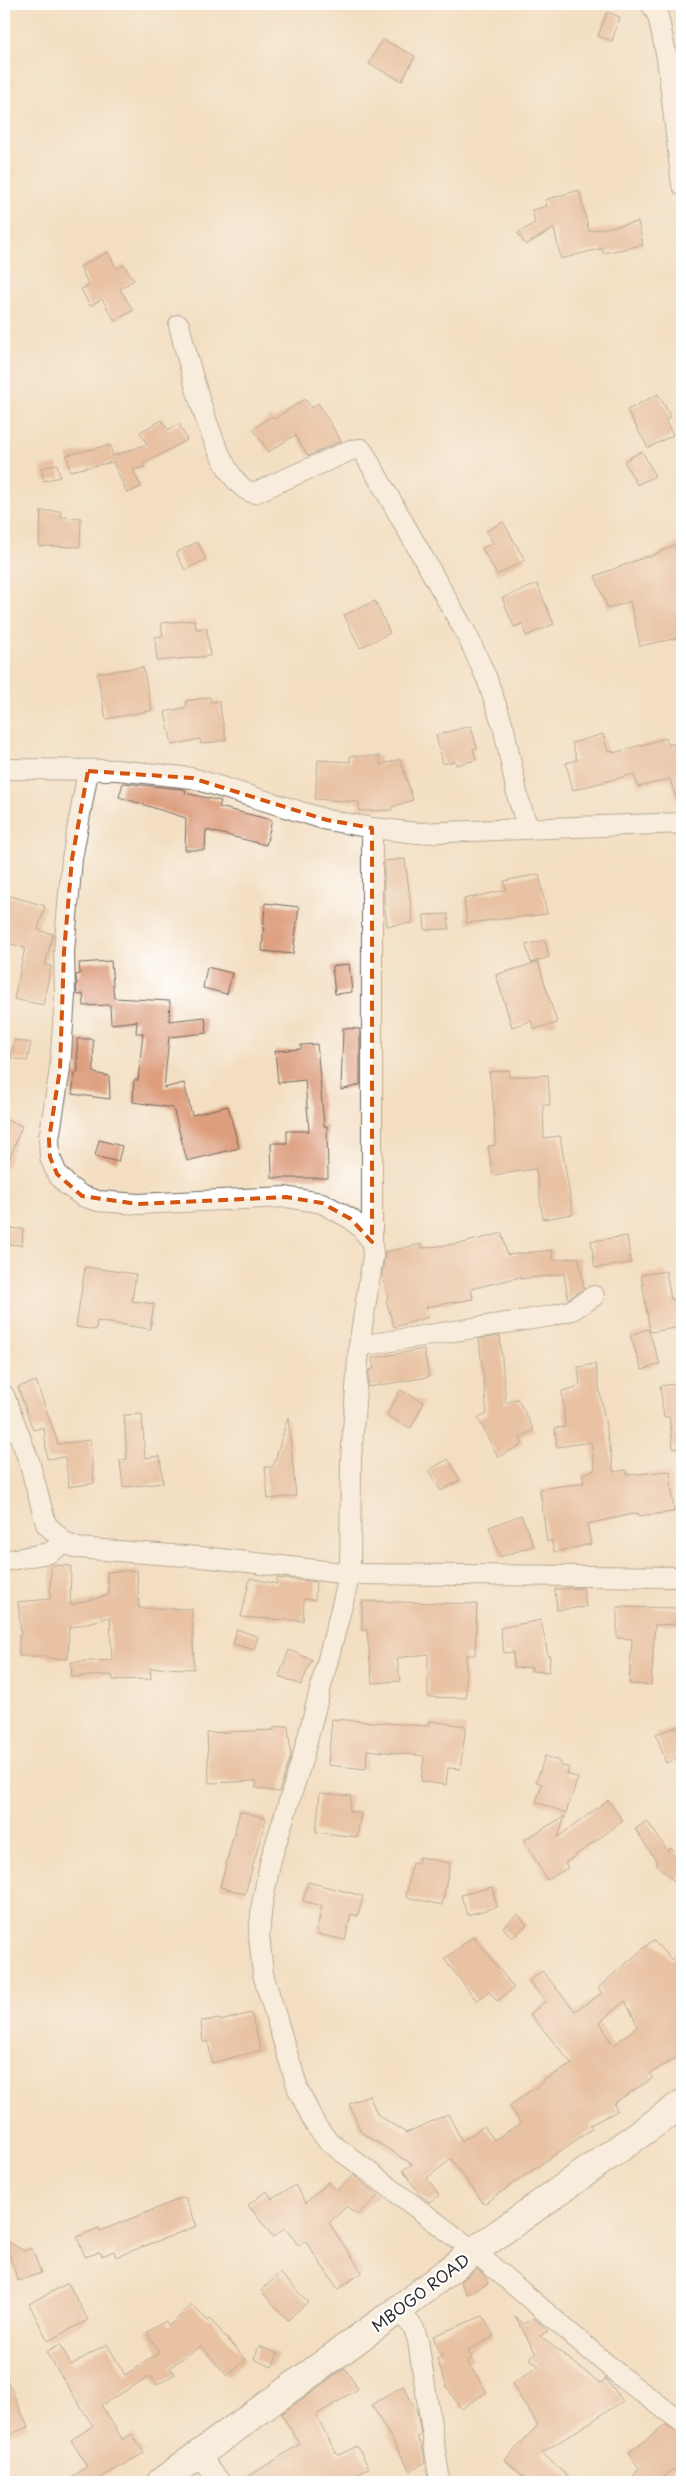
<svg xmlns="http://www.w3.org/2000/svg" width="686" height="2486" font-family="'Playpen Sans',sans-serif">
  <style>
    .building { fill: #dd9e7e; fill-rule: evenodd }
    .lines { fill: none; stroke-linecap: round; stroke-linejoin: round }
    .minor-casing { stroke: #716a60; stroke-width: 22 }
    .secondary-casing { stroke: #716a60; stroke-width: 30 }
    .minor { stroke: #fff; stroke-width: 20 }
    .secondary { stroke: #fff; stroke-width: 28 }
    .marked { fill: none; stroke: #d5540f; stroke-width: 4; stroke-dasharray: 10 6; stroke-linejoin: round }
    .labels { text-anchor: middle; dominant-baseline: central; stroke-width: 4.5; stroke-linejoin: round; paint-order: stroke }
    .street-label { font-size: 16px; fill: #2b2b2b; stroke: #fff }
  </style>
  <rect width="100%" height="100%" fill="#fff"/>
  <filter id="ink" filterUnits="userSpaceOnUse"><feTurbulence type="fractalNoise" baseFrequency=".02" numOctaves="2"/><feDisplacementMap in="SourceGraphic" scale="10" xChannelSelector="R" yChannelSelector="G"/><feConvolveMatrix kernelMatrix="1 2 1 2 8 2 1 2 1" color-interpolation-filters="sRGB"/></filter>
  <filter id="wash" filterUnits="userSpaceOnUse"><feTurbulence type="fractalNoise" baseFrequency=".0096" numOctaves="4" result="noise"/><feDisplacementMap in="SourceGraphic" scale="20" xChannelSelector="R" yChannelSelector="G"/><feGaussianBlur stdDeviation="1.12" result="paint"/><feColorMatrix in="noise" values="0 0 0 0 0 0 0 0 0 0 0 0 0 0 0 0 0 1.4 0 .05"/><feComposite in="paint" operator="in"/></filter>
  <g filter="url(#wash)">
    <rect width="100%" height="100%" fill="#f3dec1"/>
    <g id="blocks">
      <g class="building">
        <path d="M607,12L620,17L612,41L598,36Z"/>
        <path d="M382,39L415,56L402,81L369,64Z"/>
        <path d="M579,190L589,231L638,222L643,245L603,253L602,248L561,259L554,228L526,245L518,233L535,223L532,210L547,206L545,200Z"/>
        <path d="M108,252L117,269L124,265L134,280L120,289L133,310L115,321L102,299L90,306L81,289L89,285L80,267Z"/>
        <path d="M658,394L671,417L665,420L673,435L648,448L627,410Z"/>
        <path d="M305,399L311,408L318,403L341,441L308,456L295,435L268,452L253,429L272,416L274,419Z"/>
        <path d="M162,420L168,430L179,424L187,440L143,464L144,467L133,470L141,487L127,493L113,462L70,471L67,455L110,445L113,456L147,444L140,432Z"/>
        <path d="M642,451L655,476L637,485L624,461Z"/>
        <path d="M57,464L60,477L44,481L41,468Z"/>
        <path d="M41,511H61V517L81,518L80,547L39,546Z"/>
        <path d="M503,522L525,560L497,575L482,548L493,543L486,531Z"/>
        <path d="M682,541V637L640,646L630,601L608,609L595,576L648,556V558Z"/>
        <path d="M197,542L206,559L185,570L176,553Z"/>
        <path d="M537,584L554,624L526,636L522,624L514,627L502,598Z"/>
        <path d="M375,601L390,633L360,648L344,615Z"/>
        <path d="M195,620L196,629L207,628L210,656L157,661L155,637L163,636L161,623Z"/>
        <path d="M143,667L152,710L106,719L97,673Z"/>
        <path d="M210,697L211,702L219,701L226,740L201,744L200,739L172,745L165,712L187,707L186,701Z"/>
        <path d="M471,726L477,748L473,749L476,760L456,765L455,761L443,764L436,735Z"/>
        <path d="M603,734L608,752L613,751V753L666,738L668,745L682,741V807H679L670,779L638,787L634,774L573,790L566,763L577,760L572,743Z"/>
        <path d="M350,756H380V765L400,759L413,800L392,807V810L359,811V802L315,799L318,760L350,762Z"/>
        <path d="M123,783L181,789L186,790L185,793L221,801L219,807L272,820L266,845L206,830L205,850H185L186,818L119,797Z"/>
        <path d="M405,859L413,923L387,926L384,900V861Z"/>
        <path d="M539,874L547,914L467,923L464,899L506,890L504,881Z"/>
        <path d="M4,894L45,906L38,930L53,934L45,965L51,966L43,1005L14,999L25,948L4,942Z"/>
        <path d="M265,903L299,907L293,954L262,951Z"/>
        <path d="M448,914L449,929L425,930L424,915Z"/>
        <path d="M545,940L549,957L531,963L526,945Z"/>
        <path d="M111,961L114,998L170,1001L169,1021L205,1017L207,1033L169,1037L164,1088L184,1083L192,1115L228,1106L239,1148L187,1161L173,1108L133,1102L134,1080H138L143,1033H136L137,1021L111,1024L110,1005L84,1006L83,994L77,995L76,975L80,974L79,963Z"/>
        <path d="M538,962L557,1023L534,1029L531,1021L512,1027L496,975Z"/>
        <path d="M349,964L352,992L335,994L332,966Z"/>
        <path d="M207,967L232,973L227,994L203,988Z"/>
        <path d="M343,1028L360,1029V1085L341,1090Z"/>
        <path d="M77,1039H93L94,1073L109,1076L110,1099L72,1094L75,1073H78Z"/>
        <path d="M14,1040L31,1043L27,1061L11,1058Z"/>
        <path d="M317,1044L324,1126H327L328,1178H272L271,1143H287V1131H309L305,1080L278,1083L275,1051L301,1049V1045Z"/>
        <path d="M509,1070V1077L548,1075L550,1105H543L544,1138L560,1136L573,1214L543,1219L536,1169L493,1175L488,1146L495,1145L494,1109L489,1072Z"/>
        <path d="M4,1119L22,1126L5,1171H4Z"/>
        <path d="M99,1140L122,1146L118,1162L95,1156Z"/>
        <path d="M4,1228L23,1229L22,1245L4,1244Z"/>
        <path d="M502,1233L507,1255L552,1250L553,1260L579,1257L584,1289L568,1299L564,1274L521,1279L520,1277L471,1289L473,1299L426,1307L429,1317L394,1327L386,1300L388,1299L382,1274L385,1252L421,1244L422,1248L463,1243Z"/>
        <path d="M627,1236L631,1263L595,1268L591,1241Z"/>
        <path d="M85,1267L136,1274L132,1301L154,1304L150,1329L97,1321L96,1330L76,1327Z"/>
        <path d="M666,1271L671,1300L682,1298V1327L650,1332L641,1275Z"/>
        <path d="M648,1329L660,1364L642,1370L630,1335Z"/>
        <path d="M500,1336L506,1404L517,1398L534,1430L520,1437L523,1444L498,1457L478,1418L487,1414L479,1339Z"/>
        <path d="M424,1349L429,1377L368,1387L369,1370L374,1369L372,1358Z"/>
        <path d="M595,1364L614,1472L626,1470L627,1475L670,1471L674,1512L638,1516V1513L587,1524L591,1544L554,1552L552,1540L547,1542L540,1489L584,1483L582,1474L595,1470L591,1442L557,1447L555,1428L565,1427L562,1391L580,1386L578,1367Z"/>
        <path d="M36,1381L58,1444L90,1440L94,1483L69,1487L65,1457L47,1459L44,1427L33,1430L18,1387Z"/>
        <path d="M682,1383V1448H673L669,1417H664L660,1386Z"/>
        <path d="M400,1390L424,1402L411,1428L387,1416Z"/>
        <path d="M142,1414L145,1458L160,1456L163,1483L123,1487L120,1460L127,1459L124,1415Z"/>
        <path d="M288,1417L296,1496L268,1499L265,1467H273Z"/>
        <path d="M448,1459L460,1480L441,1491L429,1470Z"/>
        <path d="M521,1515L534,1546L500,1557L489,1527Z"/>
        <path d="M51,1565L71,1566L70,1605L109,1595L107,1572L137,1570L139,1608L192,1609L194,1669L150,1668L151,1679L113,1680L112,1675L72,1677L71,1662L112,1660L110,1617L69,1628L68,1659L47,1658L48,1656H19V1635H21L18,1602L50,1599Z"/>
        <path d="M250,1578L277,1584V1578L316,1582L315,1600L304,1599L303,1621L241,1617Z"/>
        <path d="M583,1588L586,1607L557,1610L555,1589Z"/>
        <path d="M362,1601L477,1604L475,1655H466V1698L428,1697V1654L397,1658L400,1681L372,1683L367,1630H362Z"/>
        <path d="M617,1607L682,1608V1624L655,1625L651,1685L629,1684L632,1639L617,1638Z"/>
        <path d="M541,1620L548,1656H550L549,1672L531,1671L532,1667L514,1668L513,1652L504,1653L500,1628Z"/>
        <path d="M237,1629L258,1637L254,1650L233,1644Z"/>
        <path d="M289,1650L312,1660L301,1685L279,1676Z"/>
        <path d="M332,1719L428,1726L429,1721L466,1726L460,1769L448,1768L446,1785L421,1781L424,1756L367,1750L366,1769L328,1765Z"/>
        <path d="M682,1725V1757L666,1763L656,1734Z"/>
        <path d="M288,1726L291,1756L279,1792L256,1788V1781L209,1783L207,1733L274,1730V1727Z"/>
        <path d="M545,1756L561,1762L560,1765L569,1768L567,1774L578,1778L566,1813L536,1802L542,1784L536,1782Z"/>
        <path d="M320,1793L351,1796L349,1811L361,1813L357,1837L316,1832Z"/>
        <path d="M608,1800L623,1821L565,1863L568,1868L547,1880L524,1840L565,1816L558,1837Z"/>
        <path d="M240,1811L266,1818L245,1894L220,1887Z"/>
        <path d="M647,1821L668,1851L671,1848L682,1858V1875L675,1882L656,1864L657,1862L635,1829Z"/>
        <path d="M419,1857L450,1863L442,1905L406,1897L412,1863L418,1864Z"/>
        <path d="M308,1882L363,1896L358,1916L351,1914L345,1940L316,1934L322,1906L303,1901Z"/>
        <path d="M492,1887L497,1907L467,1915L461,1895Z"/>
        <path d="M518,1914L527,1925L512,1938L503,1927Z"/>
        <path d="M474,1936L514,1988L497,2001L489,1991L477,2001L444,1959Z"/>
        <path d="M653,1940L671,1960L682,1948V2054L650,2074L653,2078L614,2103L617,2111L590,2125L592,2129L484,2204L451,2159L427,2178L439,2195L429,2202L420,2195L403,2170L412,2164L361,2132L349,2104L369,2095L377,2114L406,2133L448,2114L462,2141L484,2126L494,2140L521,2123L509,2106L542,2083L541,2082L572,2064L530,2014L546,2001L529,1981L542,1971L575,2011L602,1993L598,1988ZM625,2001L638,2026L613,2046L600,2022Z"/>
        <path d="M251,2013L261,2050L212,2063L208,2041L203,2042L201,2021L219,2019L220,2021Z"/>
        <path d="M354,2175L378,2196L357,2215L347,2206L329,2223L362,2272L338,2289L305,2241L299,2246L285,2228L273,2237L248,2205L267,2191L272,2199L295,2185L306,2203L328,2182L336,2191Z"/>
        <path d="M185,2197L197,2226L116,2257L114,2251L102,2256L100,2252L85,2257L77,2237L99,2228L100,2231Z"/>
        <path d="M4,2239L24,2251L32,2248L41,2273L18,2281Z"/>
        <path d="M477,2269L484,2275L488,2283L467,2294L460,2281Z"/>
        <path d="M280,2273L308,2302L288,2320L261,2291Z"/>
        <path d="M68,2283L88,2320L48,2341L29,2304Z"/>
        <path d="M192,2305L208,2321L210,2319L246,2360L227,2376L201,2346L170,2367L175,2374L157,2385L151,2376L101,2405L123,2440L132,2434L144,2453L93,2482H66L87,2466L71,2440L93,2426L46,2352L60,2344L71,2365L107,2344L125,2375L159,2353L147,2332L166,2321L169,2326Z"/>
        <path d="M483,2316L494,2336L468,2351L472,2359L467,2361L487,2392L461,2409L447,2387L437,2359L442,2357L433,2336Z"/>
        <path d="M515,2316L524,2324L534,2318L548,2331L540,2336L600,2383L606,2379L623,2401L542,2453L574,2482H529L505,2460L538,2425L512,2384L539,2366L530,2359L535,2352Z"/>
        <path d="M259,2346L278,2354L272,2367L254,2359Z"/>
        <path d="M345,2368L358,2389L316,2415L336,2453L339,2455L357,2446L369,2468L352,2478L354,2482H240L300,2444L281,2414Z"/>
        <path d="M4,2373L28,2427L4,2437Z"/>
        <path d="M403,2386L417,2411L421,2435L417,2437L422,2446L425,2462L410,2471L372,2405Z"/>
        <path d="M666,2425L682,2434V2463L657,2482H629L639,2468L628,2453Z"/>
      </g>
    </g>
  </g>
  <g filter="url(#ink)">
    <use href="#blocks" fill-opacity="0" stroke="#716a60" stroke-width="1"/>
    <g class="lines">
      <g class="minor-casing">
        <g id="minor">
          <path d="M651,4L658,16L667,58L682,185"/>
          <path d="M179,325C188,359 217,487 254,493L351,450L361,449L364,453L467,635L487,679L504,729L518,798L528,828"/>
          <path d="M4,769L117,770L192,778L327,820L372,828L418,833L682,823"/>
          <path d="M88,771L72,859L64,952L65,995L60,1069L49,1139L50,1157L57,1174L67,1185L82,1196L98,1201L138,1204L286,1197L322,1203L351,1219L363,1230L372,1242L373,1256L359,1346L351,1460L350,1574L302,1760L271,1859L262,1904L259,1935L263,1974L298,2089L316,2126L328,2141L474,2251L624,2379L682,2422"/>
          <path d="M372,1242V828"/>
          <path d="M359,1346L551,1316L572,1310L594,1296"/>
          <path d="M4,1395L29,1461L46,1524L65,1543L77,1548L212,1558L350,1574L682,1577"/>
          <path d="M4,1561L49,1553L65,1543"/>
          <path d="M399,2309L414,2329L418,2341L440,2482"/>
          <path d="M198,2454L220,2482"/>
        </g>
      </g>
      <g class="secondary-casing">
        <path id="secondary" d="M161,2482L399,2309L474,2251L682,2104"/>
      </g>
      <use href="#minor" class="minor"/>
      <use href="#secondary" class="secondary"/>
    </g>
  </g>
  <path d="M0 0H686V2486H0ZM88,771L192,778L327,820L372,828V1242L351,1219L322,1203L286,1197L138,1204L82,1196L57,1174L50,1157L49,1139L60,1069L64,952L72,859Z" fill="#f3dec1" fill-opacity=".55" fill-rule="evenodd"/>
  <path class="marked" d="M88,771L192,778L327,820L372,828V1242L351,1219L322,1203L286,1197L138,1204L82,1196L57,1174L50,1157L49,1139L60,1069L64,952L72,859Z"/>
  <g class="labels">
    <g class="street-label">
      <text transform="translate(420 2292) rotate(-37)">MBOGO ROAD</text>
    </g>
  </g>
  <rect width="686" height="2486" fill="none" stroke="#fff" stroke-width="20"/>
</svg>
